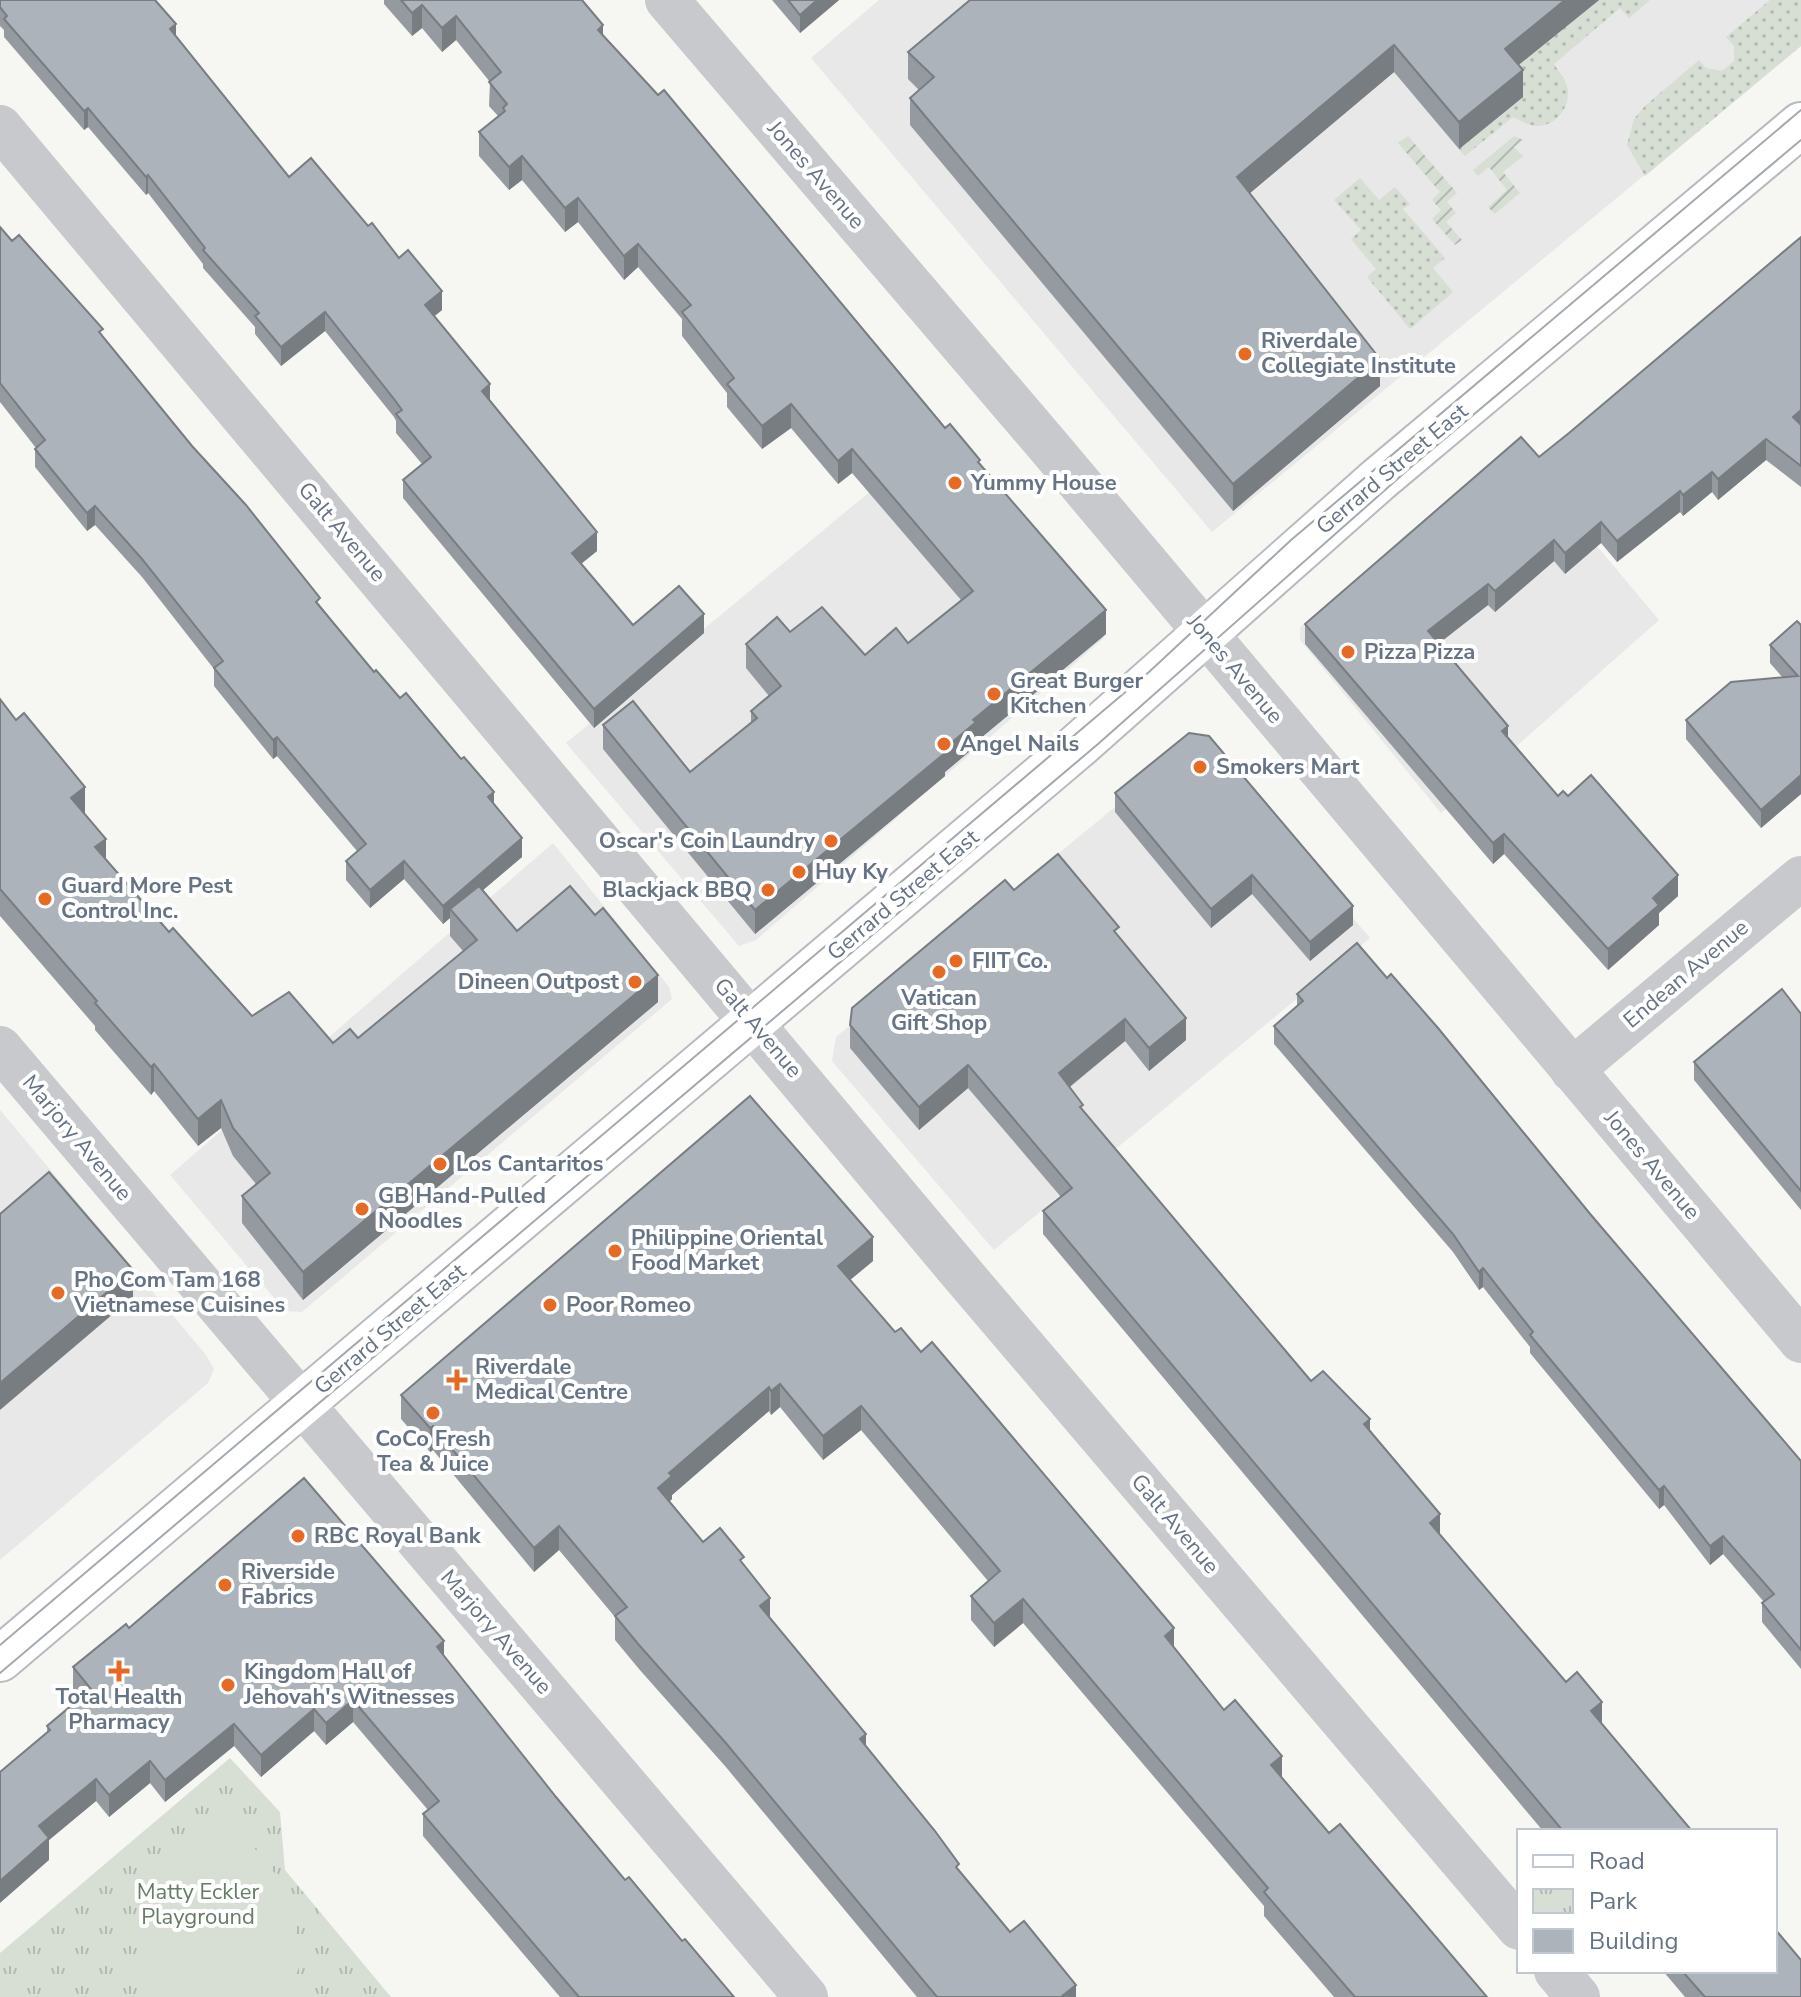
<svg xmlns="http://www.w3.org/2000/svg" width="1801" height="1997" font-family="'Nunito Sans',sans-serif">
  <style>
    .built { fill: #e7e8e7 }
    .grass { fill: url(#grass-dots) }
    .park { fill: url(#park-tufts) }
    .garden { fill: url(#garden-furrows) }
    .pitch { fill: #d7ded4 }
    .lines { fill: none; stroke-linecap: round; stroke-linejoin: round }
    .major-casing { stroke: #b7babf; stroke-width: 48 }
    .minor { stroke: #c7c9cd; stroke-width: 44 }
    .major { stroke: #fff; stroke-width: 44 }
    .tram { stroke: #a4a9b0; stroke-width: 2 }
    .wall { fill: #949aa0 }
    .shaded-wall { fill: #787d82 }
    .building { fill: #acb3ba; stroke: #787d82; stroke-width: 2 }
    .poi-dot { fill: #e66a24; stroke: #fff; stroke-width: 3 }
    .labels { text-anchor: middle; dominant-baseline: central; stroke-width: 8; stroke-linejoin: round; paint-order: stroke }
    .street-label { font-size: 22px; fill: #657385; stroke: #fff }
    .poi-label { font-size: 22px; font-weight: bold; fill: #657385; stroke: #fff; text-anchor: start }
    .park-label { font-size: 22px; fill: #667c64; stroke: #fff }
  </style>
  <defs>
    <pattern id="grass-dots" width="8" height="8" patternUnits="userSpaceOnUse" patternTransform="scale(2)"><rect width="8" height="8" fill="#d7ded4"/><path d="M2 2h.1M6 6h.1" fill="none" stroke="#b2b8b2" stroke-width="1.8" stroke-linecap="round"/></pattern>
    <pattern id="park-tufts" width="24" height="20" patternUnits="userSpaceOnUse" patternTransform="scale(2)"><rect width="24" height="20" fill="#d7ded4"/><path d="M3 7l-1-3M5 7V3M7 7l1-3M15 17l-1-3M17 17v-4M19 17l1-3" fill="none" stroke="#b2b8b2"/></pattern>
    <pattern id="garden-furrows" width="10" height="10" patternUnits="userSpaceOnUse" patternTransform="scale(2)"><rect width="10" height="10" fill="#d7ded4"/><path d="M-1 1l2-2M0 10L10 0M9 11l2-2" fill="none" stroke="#b2b8b2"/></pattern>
  </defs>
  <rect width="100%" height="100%" fill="#f6f7f3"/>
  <g class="built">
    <path d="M879,0H1801V46L1212,532L811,58Z"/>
    <path d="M942,432L1104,625V638L756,940L739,946L566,743Z"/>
    <path d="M1512,445L1659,620L1441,813L1300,640V627Z"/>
    <path d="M1189,746L1208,748L1370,938L994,1250L832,1061L836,1037Z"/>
    <path d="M553,843L669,987L672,999L302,1312L285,1311L170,1175Z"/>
    <path d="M0,1110L206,1355L214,1369L208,1383L0,1560Z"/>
  </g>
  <g class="grass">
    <path d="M1599,0H1650L1629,18L1620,8L1554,64C1558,71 1565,78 1567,86C1572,105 1557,126 1537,126C1529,126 1520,120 1513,117L1465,156L1459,149L1522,98L1502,72Z"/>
    <path d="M1770,0H1801V46L1645,176L1627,145L1634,119L1645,106L1699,60L1706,68L1722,71L1734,61V46L1726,37Z"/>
    <path d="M1360,178L1379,200L1395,187L1410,204L1403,209L1445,258L1433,268L1453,292L1410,329L1367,277L1376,269L1351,239L1361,230L1334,200Z"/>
  </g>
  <path class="park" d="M230,1758L280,1812L285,1870L391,1997H0V1953Z"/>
  <g class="garden">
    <path d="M1408,136L1457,193L1447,202L1456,213L1446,222L1462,240L1455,245L1432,219L1441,210L1432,200L1440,192L1398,143Z"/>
    <path d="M1514,136L1523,140L1514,147L1523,156L1503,172L1520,193L1495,214L1488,207L1507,190L1489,167L1478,176L1473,170Z"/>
  </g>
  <path class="pitch" d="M225,1812L286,1887L302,1959L288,1997H161L141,1974L133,1921L190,1840Z"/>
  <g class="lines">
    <g class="major-casing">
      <path id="major" d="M0,1659L1079,745L1378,480L1801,125"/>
    </g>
    <g class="minor">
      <path d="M667,0L1050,448L1801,1341"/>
      <path d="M0,127L958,1269L1519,1928"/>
      <path d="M0,1048L806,1997"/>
      <path d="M1572,1070L1801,878"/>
      <path d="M1556,1971L1578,1997"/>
    </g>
    <use href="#major" class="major"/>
    <g class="tram">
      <path d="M0,1645L1149,672L1291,540L1801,110"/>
      <path d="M0,1673L1098,744L1411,467L1801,140"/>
    </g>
  </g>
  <g class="wall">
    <path d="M0,0L176,37L289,177L368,226L399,258L442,310L434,316L490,401L597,551L581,564L633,625L704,633L594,728L403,498V480L422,464L396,433V421L394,417L325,331L281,366L255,334V327L203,268V264L148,193L146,195L88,127L84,130L4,37V30L0,26Z"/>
    <path d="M384,0H582L603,36L945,428L980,464L1106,634L976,742V746L945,772V776L755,934L603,749V725L690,772L751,723V711L769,696L746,668V644L790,632L865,655L908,643L961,600L852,473L838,484L791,428L762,449L727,407V393L682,336V319L638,267L624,280L578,222L565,232L522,180L509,190L479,156V132L498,116L489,106L490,82L456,40L442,52L422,28L412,36L384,4Z"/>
    <path d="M772,0H839L800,33Z"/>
    <path d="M970,0H1599L1518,65L1523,97L1459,149L1394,72L1250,193L1380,386L1233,511L910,125V98L919,90L908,79V52Z"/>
    <path d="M0,227L103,337L374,672L400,698L494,805L522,857L482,890L517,931L658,1002L303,1300L242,1223V1196L256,1184L233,1156L221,1128L198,1146L154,1091L151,1095L95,1030V1026L0,916V699L85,814L106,860L169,932L252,1016L333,1043L358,1038L463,951L450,936V918L443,924L404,879L370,908L346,880V861L357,851L277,756L273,759L214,686V669L142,577L95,525L87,531L35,467V449L36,448L0,402Z"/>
    <path d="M1801,237V487L1766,460L1718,500L1712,492L1683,516L1680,512L1617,562L1601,543L1565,574L1554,561L1495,612L1488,605L1439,643L1508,739L1558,796L1678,896L1659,913V925L1608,970L1504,854L1493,864L1305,644V624L1539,457L1569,433Z"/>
    <path d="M1801,625V794L1761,828L1686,739V720L1783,678L1770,663V645Z"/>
    <path d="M1115,793L1353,925L1310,961L1252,894L1211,928L1115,812Z"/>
    <path d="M1014,890L1119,937L1186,1040L1149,1071L1125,1041L1070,1087L1083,1111L1311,1381L1370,1430L1440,1534L1692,1831H1543L1043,1234V1211L1061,1197L968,1088L919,1130L850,1048V1025Z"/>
    <path d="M1297,994L1591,1215L1801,1461V1669L1762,1622V1603L1764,1602L1723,1554L1710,1565L1664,1505L1659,1509L1530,1353V1347L1483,1287L1479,1290L1453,1252L1274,1044V1026L1297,1006Z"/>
    <path d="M1801,1014V1210L1694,1080V1062Z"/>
    <path d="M873,1261L850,1280L895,1332L1174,1647L1224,1710L1329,1833L1487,1997H1334L1264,1916V1906L1023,1623L994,1647L971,1620V1596L988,1581L861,1430L823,1460L780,1407L771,1415L769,1411L672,1495V1499L670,1501L703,1542L744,1566L770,1618L959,1871L1010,1932L1076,1997H917L725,1766L639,1669L615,1640V1617L559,1550L534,1572L433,1450L430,1452L401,1419V1395Z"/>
    <path d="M129,1628L444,1656L556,1797L625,1880L734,1997H560L423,1836V1814L428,1810L353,1722L326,1745L314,1731L261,1777L234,1746L165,1802L150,1783L109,1817L96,1801L49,1840V1860L47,1726L80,1698L73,1689V1667Z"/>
    <path d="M1663,1971H1775L1801,1997H1685Z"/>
  </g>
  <g class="shaded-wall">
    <path d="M817,0H839L800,33V15Z"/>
    <path d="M1565,0H1599L1505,76V49Z"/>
    <path d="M422,5V28L412,36V13Z"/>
    <path d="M456,16V40L442,52V28Z"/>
    <path d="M176,24V43L170,29Z"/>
    <path d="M603,25V49L598,30Z"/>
    <path d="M1394,45V72L1237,204V177Z"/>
    <path d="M1523,70V97L1459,149V122Z"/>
    <path d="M88,108V127L84,130V111Z"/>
    <path d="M522,156V180L509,190V167Z"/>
    <path d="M148,175V193L146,195V177Z"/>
    <path d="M578,198V222L565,232V208Z"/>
    <path d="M638,244V267L624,280V256Z"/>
    <path d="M442,291V310L425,324V305Z"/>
    <path d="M325,312V331L281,366V347Z"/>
    <path d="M1380,359V386L1233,511V484Z"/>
    <path d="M490,384V403L482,391Z"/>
    <path d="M791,404V428L762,449V426Z"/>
    <path d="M1801,410V431L1793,417Z"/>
    <path d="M1766,439V460L1718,500V479Z"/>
    <path d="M852,449V473L838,484V461Z"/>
    <path d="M1712,472V492L1683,516V495Z"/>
    <path d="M1680,491V512L1617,562V541Z"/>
    <path d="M95,506V525L87,531V513Z"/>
    <path d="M1601,522V543L1565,574V553Z"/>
    <path d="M597,532V551L572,571V553Z"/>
    <path d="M1554,540V561L1495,612V591Z"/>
    <path d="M1488,584V605L1428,652V631Z"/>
    <path d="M1106,610V634L976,742V746L945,772V776L755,934V910L943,750L973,720Z"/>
    <path d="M704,614V633L594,728V709Z"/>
    <path d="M1508,726V747L1502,731Z"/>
    <path d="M277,737V756L273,759V740Z"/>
    <path d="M1801,775V794L1761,828V810Z"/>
    <path d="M85,787V815L71,798Z"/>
    <path d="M494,792V811L488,797Z"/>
    <path d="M1504,834V854L1493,864V843Z"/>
    <path d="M522,838V857L455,914L450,909V918L443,924V906Z"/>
    <path d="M106,839V866L95,847Z"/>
    <path d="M404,861V879L370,908V890Z"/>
    <path d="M1252,875V894L1211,928V909Z"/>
    <path d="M1678,875V896L1659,913V925L1608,970V949L1653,898Z"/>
    <path d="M1353,906V925L1310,961V942Z"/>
    <path d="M658,975V1002L303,1300V1272Z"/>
    <path d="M1186,1018V1040L1149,1071V1048Z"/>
    <path d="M1125,1019V1041L1059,1095V1073Z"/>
    <path d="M154,1064V1091L151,1095V1067Z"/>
    <path d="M968,1065V1088L919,1130V1107Z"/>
    <path d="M221,1100V1128L198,1146V1119Z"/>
    <path d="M873,1237V1261L838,1290V1266Z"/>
    <path d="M1483,1268V1287L1479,1290V1272Z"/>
    <path d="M133,1270V1297L0,1410V1383Z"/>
    <path d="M780,1384V1407L771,1415V1391Z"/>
    <path d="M769,1387V1411L672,1495V1499L658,1511V1488L669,1473Z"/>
    <path d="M861,1406V1430L823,1460V1436Z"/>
    <path d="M1370,1419V1441L1364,1424Z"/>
    <path d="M433,1426V1450L430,1452V1428Z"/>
    <path d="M1664,1486V1505L1659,1509V1490Z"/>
    <path d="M1440,1514V1537L1430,1523Z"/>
    <path d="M559,1526V1550L534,1572V1548Z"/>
    <path d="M1723,1536V1554L1710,1565V1546Z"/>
    <path d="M770,1598V1621L760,1606Z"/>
    <path d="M1023,1599V1623L994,1647V1623Z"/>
    <path d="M1174,1628V1652L1165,1636Z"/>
    <path d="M444,1641V1663L437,1647Z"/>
    <path d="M353,1700V1722L326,1745V1723Z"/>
    <path d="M1602,1702V1725L1591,1711Z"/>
    <path d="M314,1709V1731L261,1777V1755Z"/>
    <path d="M234,1724V1746L165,1802V1780Z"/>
    <path d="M866,1734V1758L860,1739Z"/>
    <path d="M1282,1756V1779L1271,1765Z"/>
    <path d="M150,1761V1783L109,1817V1795Z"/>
    <path d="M96,1779V1801L49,1840V1860L0,1903V1881L39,1826Z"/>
    <path d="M1076,1985V1997H1062Z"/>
  </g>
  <g class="building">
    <path d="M0,0H155L176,24L170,29L289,177L311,158L368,226L372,223L399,258L408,250L442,291L425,305L490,384L482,391L597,532L572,553L633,625L679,586L704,614L594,709L403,480L431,457L396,414L402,410L394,399L325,312L281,347L255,316L259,313L203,250L205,248L148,175L146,177L88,108L84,111L4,19L7,16L0,7Z"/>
    <path d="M401,0H582L603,25L598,30L658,95L664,90L945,428L950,424L980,460L978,462L1106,610L973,720L976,722L943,750L945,753L755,910L603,725L633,701L690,772L757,718L751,711L781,686L746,644L777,617L790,632L822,607L865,655L896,628L908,643L973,591L852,449L838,461L791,404L762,426L727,384L734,378L682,312L691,305L638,244L624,256L578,198L565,208L522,156L509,167L479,132L505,111L503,108L507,104L489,82L501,72L456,16L442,28L422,5L412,13Z"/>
    <path d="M788,0H817L800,15Z"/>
    <path d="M970,0H1565L1505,49L1523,70L1459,122L1394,45L1237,177L1380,359L1233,484L910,98L934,77L908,52Z"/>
    <path d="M0,227L12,241L19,235L103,329L99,332L192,446L246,505L320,598L316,602L374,672L376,670L400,698L406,693L461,759L464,757L494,792L488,797L522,838L443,906L404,861L370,890L346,861L366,844L277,737L273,740L214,668L223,661L142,559L95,506L87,513L35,449L45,440L0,383Z"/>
    <path d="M1801,237V410L1793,417L1801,425V466L1766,439L1718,479L1712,472L1683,495L1680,491L1617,541L1601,522L1565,553L1554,540L1495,591L1488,584L1428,631L1508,726L1502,731L1558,796L1563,791L1568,796L1591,775L1678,875L1653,898L1659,905L1608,949L1504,834L1493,843L1305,624L1521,437L1539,457L1569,433Z"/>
    <path d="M1797,621L1801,625V775L1761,810L1686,720L1731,682L1798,676L1770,645Z"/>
    <path d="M0,699L16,720L24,713L85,787L71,798L106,839L95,847L169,932L173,928L252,1016L289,992L333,1043L350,1029L358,1038L477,940L450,909L479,886L517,931L570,886L595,915L603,908L658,975L303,1272L242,1196L270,1173L233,1128L221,1100L198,1119L154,1064L151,1067L95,1003L97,1001L0,889Z"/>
    <path d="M1189,733L1209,736L1353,906L1310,942L1252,875L1211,909L1115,793Z"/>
    <path d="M1058,854L1119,927L1114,931L1186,1018L1149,1048L1125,1019L1059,1073L1083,1105L1080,1107L1311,1381L1323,1371L1370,1419L1364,1424L1440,1514L1430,1523L1566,1682L1577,1672L1602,1702L1591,1711L1692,1831H1563L1043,1211L1072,1188L968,1065L919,1107L850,1025L852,1008L1005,880L1014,890Z"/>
    <path d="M1357,943L1387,978L1391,974L1438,1028L1591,1215L1801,1461V1650L1762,1603L1774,1594L1723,1536L1710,1546L1664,1486L1659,1490L1530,1335L1533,1332L1483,1268L1479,1272L1453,1234L1274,1026L1303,1001L1297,994Z"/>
    <path d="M1782,989L1801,1014V1191L1694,1062Z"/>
    <path d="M750,1096L873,1237L838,1266L895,1332L901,1328L921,1352L932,1342L1174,1628L1165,1636L1224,1710L1235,1700L1282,1756L1271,1765L1329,1833L1340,1824L1487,1997H1355L1264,1892L1268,1888L1023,1599L994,1623L971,1596L1000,1571L861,1406L823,1436L780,1384L771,1391L769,1387L669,1473L672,1476L658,1488L703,1542L720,1528L744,1557L740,1560L770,1598L760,1606L866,1734L860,1739L935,1831L959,1864L956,1867L1010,1932L1024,1921L1076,1985L1062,1996L1063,1997H937L725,1742L639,1645L615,1616L627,1607L559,1526L534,1548L433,1426L430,1428L401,1395Z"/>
    <path d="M49,1172L133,1270L0,1383V1214Z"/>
    <path d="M304,1478L444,1641L437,1647L556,1797L625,1880L629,1877L682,1941L685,1939L734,1997H579L423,1814L439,1801L353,1700L326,1723L314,1709L261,1755L234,1724L165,1780L150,1761L109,1795L96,1779L39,1826L49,1838L0,1881V1772L50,1730L47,1726L91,1689L73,1667L126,1624L129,1628Z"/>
    <path d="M1775,1929L1801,1960V1997H1705L1682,1971H1775Z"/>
  </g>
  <g class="poi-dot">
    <circle cx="1245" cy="354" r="8"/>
    <circle cx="955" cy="483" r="8"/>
    <circle cx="1348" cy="652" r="8"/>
    <circle cx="994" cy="694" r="8"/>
    <circle cx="944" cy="744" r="8"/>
    <circle cx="1200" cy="767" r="8"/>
    <circle cx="831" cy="841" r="8"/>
    <circle cx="799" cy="872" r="8"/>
    <circle cx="768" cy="890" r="8"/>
    <circle cx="45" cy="899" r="8"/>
    <circle cx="956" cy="961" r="8"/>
    <circle cx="939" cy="972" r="8"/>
    <circle cx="635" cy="982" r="8"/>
    <circle cx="440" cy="1164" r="8"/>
    <circle cx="362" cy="1209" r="8"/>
    <circle cx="615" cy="1251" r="8"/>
    <circle cx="58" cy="1293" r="8"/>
    <circle cx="550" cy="1305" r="8"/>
    <path d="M453 1368h8v8h8v8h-8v8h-8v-8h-8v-8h8z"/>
    <circle cx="433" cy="1413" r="8"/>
    <circle cx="298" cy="1536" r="8"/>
    <circle cx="225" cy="1585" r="8"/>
    <path d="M115 1659h8v8h8v8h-8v8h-8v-8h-8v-8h8z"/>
    <circle cx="228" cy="1685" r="8"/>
  </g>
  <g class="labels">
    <g class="street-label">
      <text transform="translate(816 175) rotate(49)">Jones Avenue</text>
      <text transform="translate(1392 469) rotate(-40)">Gerrard Street East</text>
      <text transform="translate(342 532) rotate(50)">Galt Avenue</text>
      <text transform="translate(1235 669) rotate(50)">Jones Avenue</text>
      <text transform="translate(903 895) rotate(-40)">Gerrard Street East</text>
      <text transform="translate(1686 974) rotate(-40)">Endean Avenue</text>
      <text transform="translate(758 1028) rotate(50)">Galt Avenue</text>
      <text transform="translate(77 1138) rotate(50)">Marjory Avenue</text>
      <text transform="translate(1652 1165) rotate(50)">Jones Avenue</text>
      <text transform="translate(390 1329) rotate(-40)">Gerrard Street East</text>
      <text transform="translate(1175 1524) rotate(50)">Galt Avenue</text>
      <text transform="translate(496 1632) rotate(49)">Marjory Avenue</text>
    </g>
    <g class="poi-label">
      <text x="1261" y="341">Riverdale<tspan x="1261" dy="25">Collegiate Institute</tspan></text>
      <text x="971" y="483">Yummy House</text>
      <text x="1364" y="652">Pizza Pizza</text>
      <text x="1010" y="681">Great Burger<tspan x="1010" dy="25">Kitchen</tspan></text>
      <text x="960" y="744">Angel Nails</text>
      <text x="1216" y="767">Smokers Mart</text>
      <text x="815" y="841" text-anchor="end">Oscar's Coin Laundry</text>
      <text x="815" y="872">Huy Ky</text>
      <text x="61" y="886">Guard More Pest<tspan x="61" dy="25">Control Inc.</tspan></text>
      <text x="752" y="890" text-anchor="end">Blackjack BBQ</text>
      <text x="972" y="961">FIIT Co.</text>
      <text x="619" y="982" text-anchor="end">Dineen Outpost</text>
      <text x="939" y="998" text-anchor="middle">Vatican<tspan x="939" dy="25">Gift Shop</tspan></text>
      <text x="456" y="1164">Los Cantaritos</text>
      <text x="378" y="1196">GB Hand-Pulled<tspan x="378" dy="25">Noodles</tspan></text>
      <text x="631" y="1238">Philippine Oriental<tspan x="631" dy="25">Food Market</tspan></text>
      <text x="74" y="1280">Pho Com Tam 168<tspan x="74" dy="25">Vietnamese Cuisines</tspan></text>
      <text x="566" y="1305">Poor Romeo</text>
      <text x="475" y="1367">Riverdale<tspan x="475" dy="25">Medical Centre</tspan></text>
      <text x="433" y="1439" text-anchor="middle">CoCo Fresh<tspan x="433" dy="25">Tea &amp; Juice</tspan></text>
      <text x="314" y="1536">RBC Royal Bank</text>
      <text x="241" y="1572">Riverside<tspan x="241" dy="25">Fabrics</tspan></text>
      <text x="244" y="1672">Kingdom Hall of<tspan x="244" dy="25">Jehovah's Witnesses</tspan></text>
      <text x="119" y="1697" text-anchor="middle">Total Health<tspan x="119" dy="25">Pharmacy</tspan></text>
    </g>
    <g class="park-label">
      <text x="198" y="1892">Matty Eckler<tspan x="198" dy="25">Playground</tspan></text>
    </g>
  </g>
  <rect x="1517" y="1829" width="260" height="144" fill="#ffffff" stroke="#c1c7ce" stroke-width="2"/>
  <rect x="1533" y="1855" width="40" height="12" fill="#ffffff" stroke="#c1c7ce" stroke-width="2"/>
  <text x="1589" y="1869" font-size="24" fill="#657385">Road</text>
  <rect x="1533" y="1889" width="40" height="24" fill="url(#park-tufts)" stroke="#c1c7ce" stroke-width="2"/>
  <text x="1589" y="1909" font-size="24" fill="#657385">Park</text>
  <rect x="1533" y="1929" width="40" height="24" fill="#acb3ba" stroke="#c1c7ce" stroke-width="2"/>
  <text x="1589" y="1949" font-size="24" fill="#657385">Building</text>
</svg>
